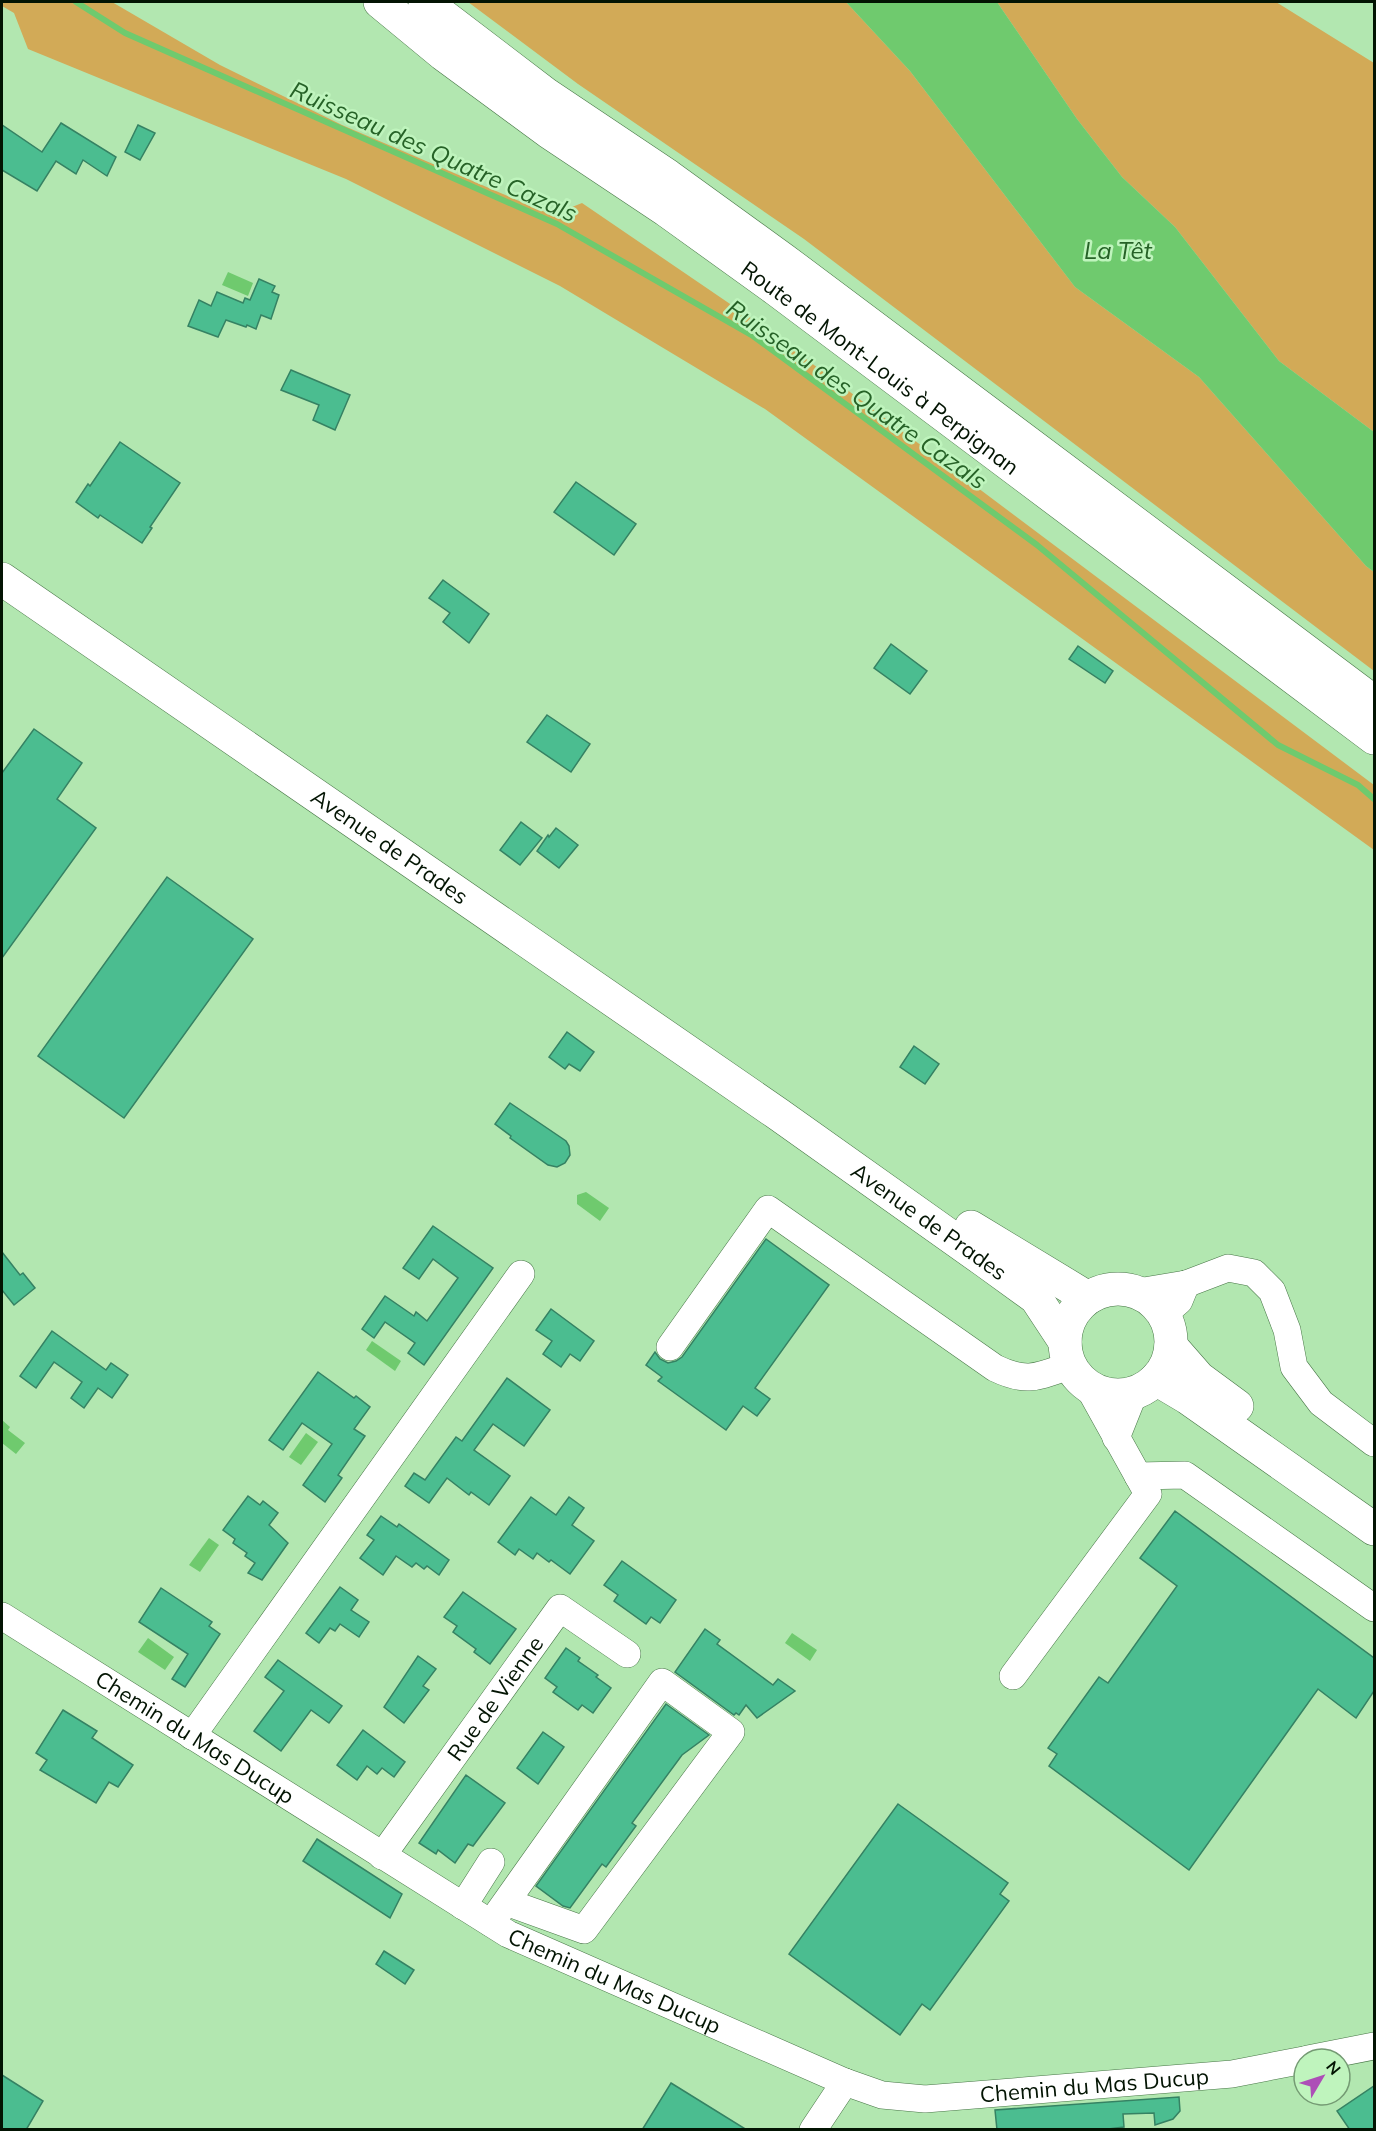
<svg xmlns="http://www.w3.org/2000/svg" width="1376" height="2131" font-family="Mulish,sans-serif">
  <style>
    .green { fill: #d2aa57 }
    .water { fill: #6fca6e }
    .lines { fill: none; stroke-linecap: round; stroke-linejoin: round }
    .stream { stroke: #6fca6e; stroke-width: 6 }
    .building { fill: #4bbd90; stroke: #358263; stroke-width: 1.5 }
    .minor-casing { stroke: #477646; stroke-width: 28 }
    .major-casing { stroke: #477646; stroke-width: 34 }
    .highway-casing { stroke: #477646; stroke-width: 34 }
    .minor { stroke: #fff; stroke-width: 27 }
    .major { stroke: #fff; stroke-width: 33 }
    .highway { stroke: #fff; stroke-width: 33 }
    .labels { text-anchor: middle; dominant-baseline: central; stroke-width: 5; stroke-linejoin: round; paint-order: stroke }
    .street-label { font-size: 22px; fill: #031403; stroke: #bff4bd }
    .water-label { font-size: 24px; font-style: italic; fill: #266227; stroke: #bff4bd }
  </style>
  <rect width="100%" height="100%" fill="#b2e7b0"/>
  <g class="green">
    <path d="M2,2H112L220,65L342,125L552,215L582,203L758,323L1374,785V850L765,409L560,286L346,179L28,49L14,13L2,6Z"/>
    <path d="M468,2H846L910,71L1075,287L1199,377L1366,566L1374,572V671L804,239L578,84Z"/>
    <path d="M997,2H1276L1374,63V432L1279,361L1175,227L1122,177L1077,119Z"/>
  </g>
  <g class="water">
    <path d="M846,2H997L1077,119L1122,177L1175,227L1279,361L1374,432V572L1366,566L1199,377L1075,287L910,71Z"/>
    <path d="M228,272L253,283L248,296L222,285Z"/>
    <path d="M586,1192L609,1208L600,1221L577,1204V1195Z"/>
    <path d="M372,1341L401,1361L395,1371L366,1350Z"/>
    <path d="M2,1420L10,1427L8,1430L25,1443L16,1454L2,1443Z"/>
    <path d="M306,1433L318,1442L301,1465L289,1457Z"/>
    <path d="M209,1538L219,1545L200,1572L189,1565Z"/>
    <path d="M792,1633L817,1650L810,1661L785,1643Z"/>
    <path d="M148,1638L174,1657L165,1670L138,1652Z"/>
  </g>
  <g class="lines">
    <path class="stream" d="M76,2L125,33L557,224L753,336L1037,545L1278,745L1358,785L1374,799"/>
  </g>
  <g class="building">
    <path d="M61,123L116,157L107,176L83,160L76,174L56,161L37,191L2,170V125L42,152Z"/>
    <path d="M138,125L155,133L140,160L125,152Z"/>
    <path d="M259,279L275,286L272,292L279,295L271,319L261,315L256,329L247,325L246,327L226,320L218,337L188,326L199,300L211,306L217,292L243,303L245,298L250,300Z"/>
    <path d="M291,370L350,395L335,430L313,420L319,405L281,390Z"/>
    <path d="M120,442L180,483L150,527L152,528L142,543L100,515L98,518L76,502L88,484L90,486Z"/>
    <path d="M576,482L636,524L614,555L554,512Z"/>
    <path d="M443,580L489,614L469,643L443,622L450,613L429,598Z"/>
    <path d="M891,644L927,671L910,694L874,668Z"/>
    <path d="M1078,646L1113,671L1105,683L1069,659Z"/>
    <path d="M547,715L590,744L571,772L527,742Z"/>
    <path d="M34,729L82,763L57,799L96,828L2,958V773Z"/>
    <path d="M521,822L542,838L520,865L500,850Z"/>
    <path d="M556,828L578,845L559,868L537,851L548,835L549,837Z"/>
    <path d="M167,877L253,939L124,1118L38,1056Z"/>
    <path d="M567,1032L594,1052L580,1071L569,1064L565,1069L549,1057Z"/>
    <path d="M914,1046L939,1064L925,1084L900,1067Z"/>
    <path d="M510,1103L566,1141L569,1146L570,1155L565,1163L557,1167L548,1165L510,1138L511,1136L495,1124Z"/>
    <path d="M433,1226L493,1268L424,1365L408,1353L415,1343L385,1322L374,1338L362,1329L385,1296L414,1316L416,1312L427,1321L458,1278L433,1259L419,1279L403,1268Z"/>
    <path d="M766,1239L829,1285L755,1388L770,1399L757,1416L743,1406L726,1430L658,1381L662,1377L646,1365L655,1352L660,1359L668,1363L676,1361L682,1357Z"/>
    <path d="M2,1252L20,1275L23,1273L35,1288L14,1305L2,1290Z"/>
    <path d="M551,1309L594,1341L580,1361L570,1354L561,1367L543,1354L552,1341L536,1330Z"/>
    <path d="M52,1331L106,1370L111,1363L128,1375L112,1398L98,1388L84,1408L71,1398L82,1382L54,1362L36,1388L20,1376Z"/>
    <path d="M318,1372L354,1398L356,1396L370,1407L354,1429L365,1436L338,1475L342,1478L325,1502L303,1485L332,1444L302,1423L283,1450L269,1440Z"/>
    <path d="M507,1378L550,1410L524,1446L493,1424L474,1450L510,1476L489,1505L471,1492L469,1495L447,1478L429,1503L405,1486L414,1473L425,1480L456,1437L462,1441Z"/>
    <path d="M248,1496L260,1505L263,1501L278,1513L269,1525L288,1543L262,1580L248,1573L255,1563L245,1556L247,1553L233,1543L235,1539L223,1530Z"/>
    <path d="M531,1497L556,1515L569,1497L584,1508L572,1525L594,1541L570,1574L551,1560L549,1562L537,1553L533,1559L519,1549L515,1555L498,1542Z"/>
    <path d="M1175,1511L1374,1658V1691L1356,1718L1318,1689L1189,1870L1049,1766L1057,1754L1048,1748L1099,1677L1108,1683L1177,1586L1140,1558Z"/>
    <path d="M381,1516L397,1527L399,1524L449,1560L439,1575L427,1566L424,1569L416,1563L412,1567L396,1556L383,1575L360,1558L374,1540L367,1535Z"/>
    <path d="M622,1561L676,1600L660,1623L651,1617L646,1624L614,1601L618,1595L604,1585Z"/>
    <path d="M340,1587L358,1600L351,1610L369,1622L359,1637L340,1624L335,1631L330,1628L319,1643L306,1633Z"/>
    <path d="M161,1588L212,1622L209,1626L220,1634L185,1687L172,1679L188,1654L139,1622Z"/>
    <path d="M463,1592L516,1629L490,1664L474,1652L476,1649L453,1632L457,1626L444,1617Z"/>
    <path d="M705,1629L720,1640L717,1644L773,1685L778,1679L795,1691L757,1718L746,1705L739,1715L736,1713L734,1715L675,1672Z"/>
    <path d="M566,1648L580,1658L578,1661L598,1675L596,1677L611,1688L593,1713L582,1705L578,1710L553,1692L557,1687L545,1678Z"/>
    <path d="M418,1656L436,1669L423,1686L429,1690L404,1723L384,1707Z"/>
    <path d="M278,1660L342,1706L329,1723L311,1710L281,1751L254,1731L284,1691L265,1677Z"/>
    <path d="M666,1704L709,1735L682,1755L632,1823L636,1826L606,1867L602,1864L570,1908L563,1906L536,1886Z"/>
    <path d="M63,1710L97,1731L92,1738L133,1765L118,1787L109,1782L96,1803L40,1770L47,1760L36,1753Z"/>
    <path d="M363,1730L405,1762L394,1777L382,1768L377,1774L367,1766L357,1780L337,1765Z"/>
    <path d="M543,1732L564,1747L538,1784L517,1768Z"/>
    <path d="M466,1775L505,1803L473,1846L468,1844L455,1863L438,1850L436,1854L419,1843Z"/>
    <path d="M898,1804L1008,1883L1000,1894L1009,1901L930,2010L922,2004L900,2035L789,1954Z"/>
    <path d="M317,1839L402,1894L390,1918L303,1861Z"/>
    <path d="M384,1951L414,1970L405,1984L376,1964Z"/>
    <path d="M2,2075L43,2101L26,2130H2Z"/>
    <path d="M671,2083L747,2130H642Z"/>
    <path d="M1374,2086V2130H1350L1337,2111Z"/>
    <path d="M1179,2097L1180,2111L1173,2119L1155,2125L1154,2113L1123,2114L1124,2127L1100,2130H997L995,2110Z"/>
  </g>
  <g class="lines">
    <g class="minor-casing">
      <g id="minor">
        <path d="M1138,1292L1186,1284L1228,1268L1254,1273L1272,1291L1287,1330L1294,1367L1321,1403L1374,1443"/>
        <path d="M1164,1314L1179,1301L1186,1284"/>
        <path d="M670,1347L768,1209L995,1368C1028,1384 1039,1376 1071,1365"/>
        <path d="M1116,1438L1134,1393"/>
        <path d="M1138,1476L1185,1475L1374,1608"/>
        <path id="s1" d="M2,1616L508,1934L845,2082L882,2095L925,2099L1232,2074L1304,2060"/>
        <path d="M1013,1676L1148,1494L1088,1386"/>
        <path d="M192,1736L521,1274"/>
        <path id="s2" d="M382,1856L560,1608L627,1654"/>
        <path d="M463,1906L491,1862"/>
        <path d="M491,1923L662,1682L731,1732L584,1930L506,1902"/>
        <path d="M1308,2059L1374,2046"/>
        <path d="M813,2130L845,2082"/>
      </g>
    </g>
    <g class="major-casing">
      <g id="major">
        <path id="s3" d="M2,579L778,1114L985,1261L1036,1298L1065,1342"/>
        <path d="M971,1227L1088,1298"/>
        <circle cx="1118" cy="1342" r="53"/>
        <path d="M1171,1346L1199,1378L1237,1406"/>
        <path d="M1156,1379L1188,1398L1374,1529"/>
      </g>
    </g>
    <g class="highway-casing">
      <g id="highway">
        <path id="s4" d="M380,2L443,54L549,132L666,210L777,290L1374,738"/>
        <path d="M425,2L547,95L668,176L784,260L1374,702"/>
      </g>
    </g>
    <use href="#minor" class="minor"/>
    <use href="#major" class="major"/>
    <use href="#highway" class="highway"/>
  </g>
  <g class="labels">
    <g class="street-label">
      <text stroke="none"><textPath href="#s4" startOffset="620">Route de Mont-Louis à Perpignan</textPath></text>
      <text stroke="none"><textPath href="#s3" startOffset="471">Avenue de Prades</textPath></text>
      <text stroke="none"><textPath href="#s3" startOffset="1128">Avenue de Prades</textPath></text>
      <text stroke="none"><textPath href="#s2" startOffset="194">Rue de Vienne</textPath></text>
      <text stroke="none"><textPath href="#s1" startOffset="228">Chemin du Mas Ducup</textPath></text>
      <text stroke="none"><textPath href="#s1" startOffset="714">Chemin du Mas Ducup</textPath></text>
      <text stroke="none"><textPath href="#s1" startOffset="1218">Chemin du Mas Ducup</textPath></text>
    </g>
    <g class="water-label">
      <text transform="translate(434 151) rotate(24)">Ruisseau des Quatre Cazals</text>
      <text x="1118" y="250">La Têt</text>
      <text transform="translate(857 394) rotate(35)">Ruisseau des Quatre Cazals</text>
    </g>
  </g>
  <rect width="1376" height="2131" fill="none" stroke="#031403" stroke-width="6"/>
  <g transform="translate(1322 2077) rotate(51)"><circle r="28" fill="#bff4bd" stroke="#749a73" stroke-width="1.5"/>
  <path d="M0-4.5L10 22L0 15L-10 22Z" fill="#ad4eb7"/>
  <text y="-9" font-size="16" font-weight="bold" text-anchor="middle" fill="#031403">N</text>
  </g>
</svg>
